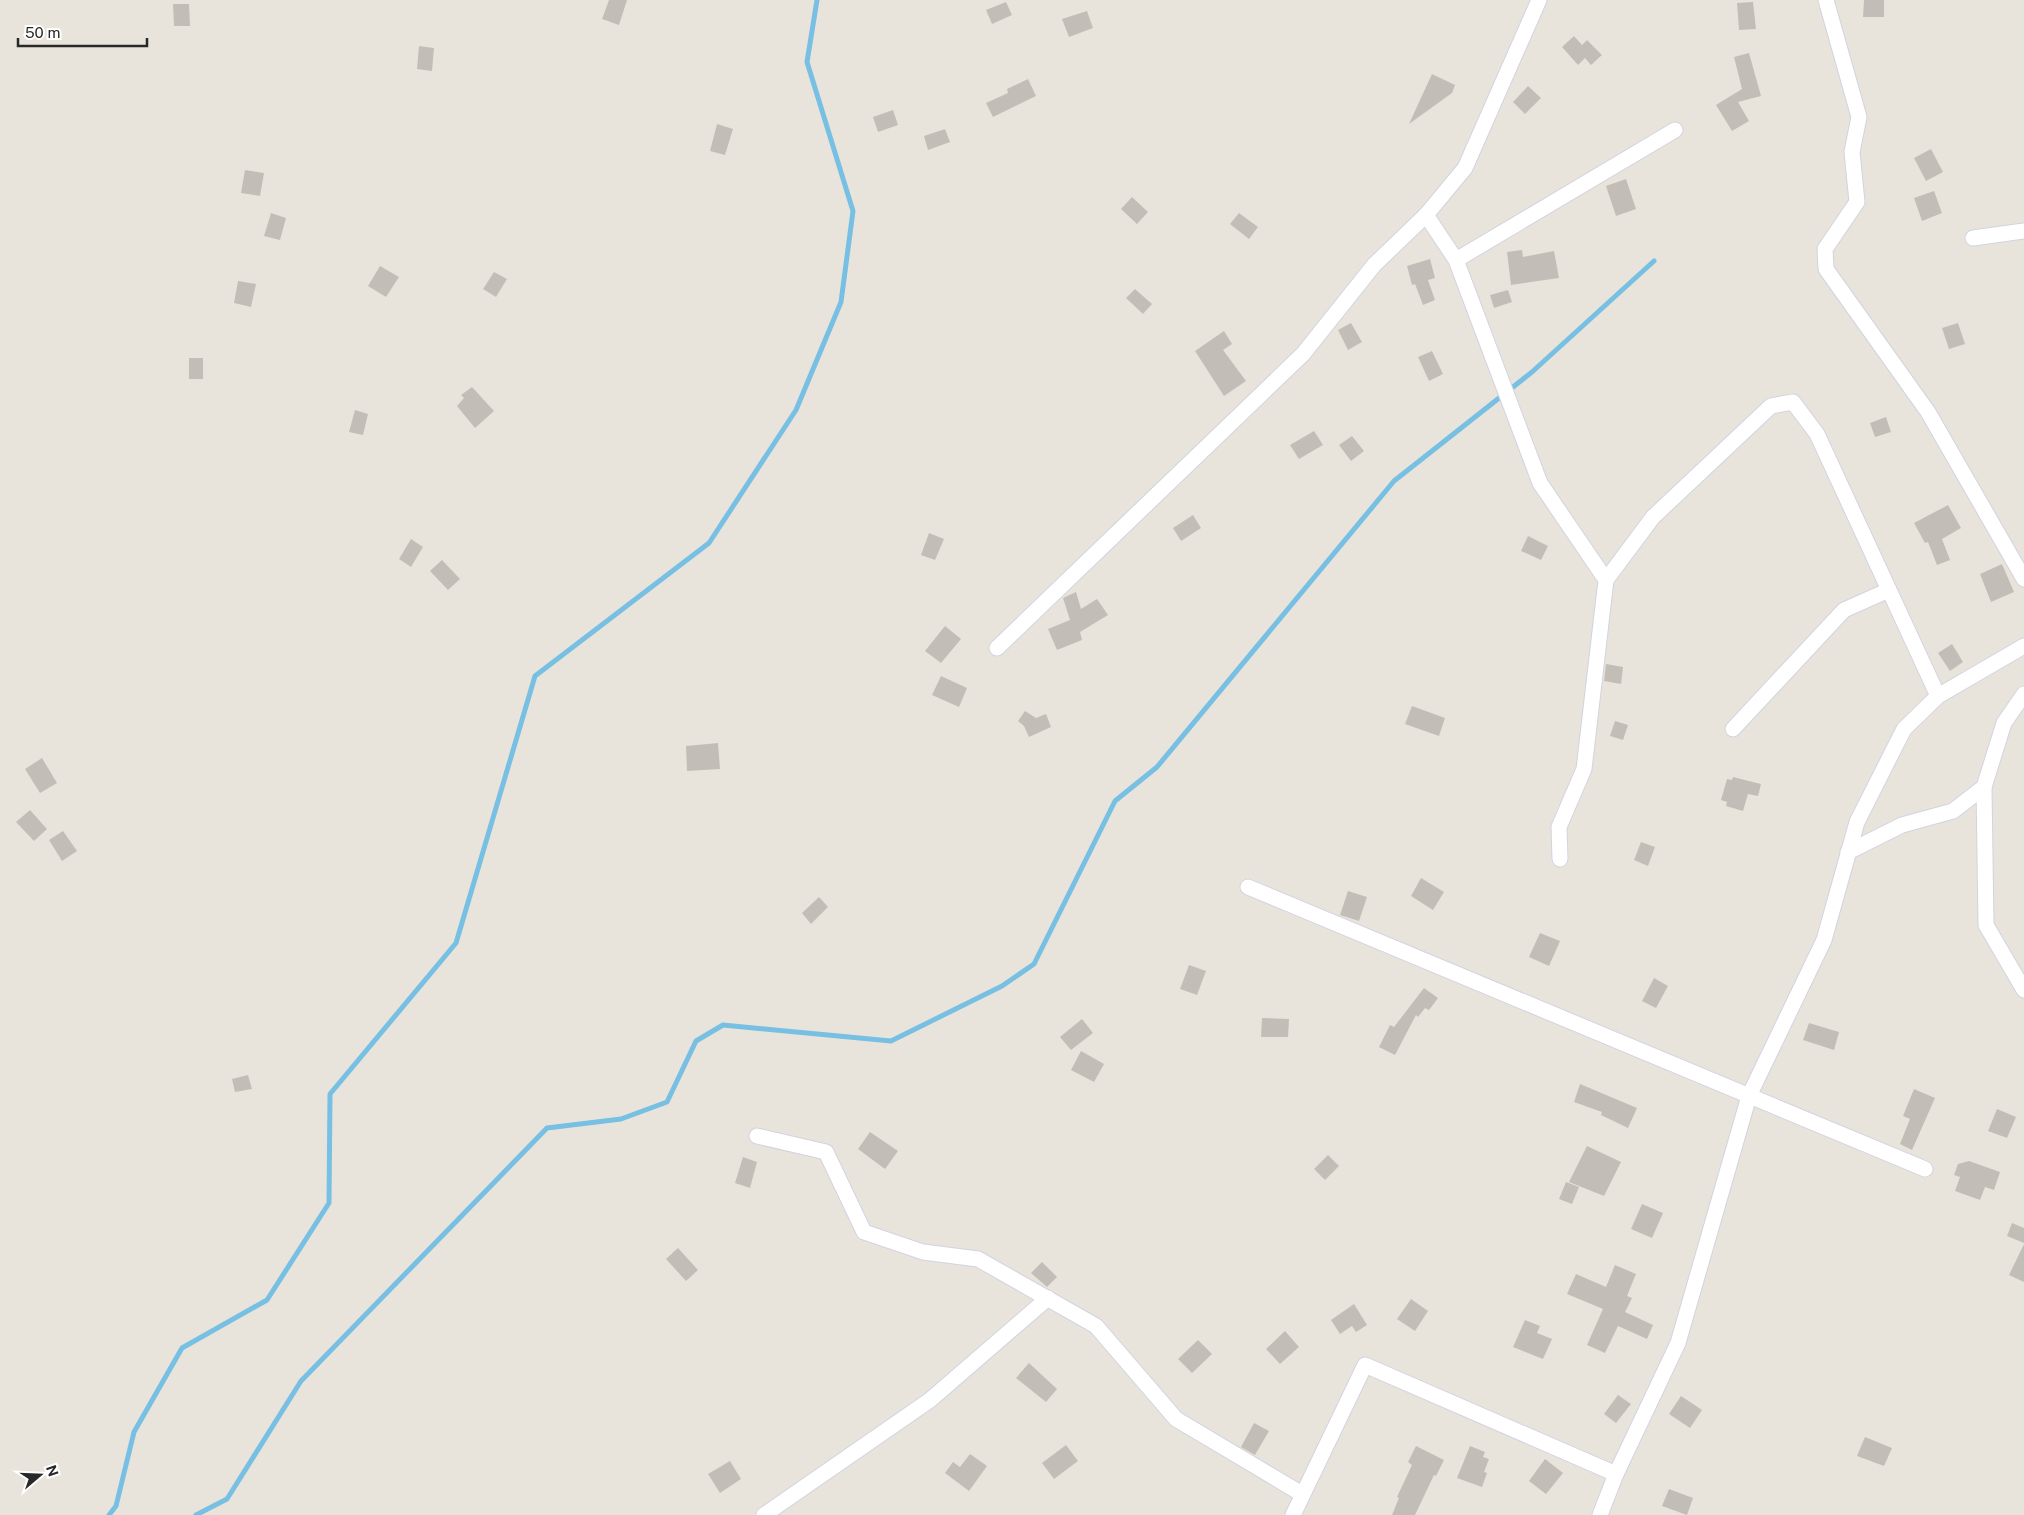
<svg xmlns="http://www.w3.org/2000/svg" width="2024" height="1515" font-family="'Public Sans',sans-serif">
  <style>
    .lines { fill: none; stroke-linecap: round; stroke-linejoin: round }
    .stream { stroke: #77c0e3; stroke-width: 5 }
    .building { fill: #c2beb7 }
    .street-casing { stroke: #d1d3e0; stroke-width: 17 }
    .street { stroke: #fff; stroke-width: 15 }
  </style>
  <rect width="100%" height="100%" fill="#e9e4db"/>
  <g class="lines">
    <g class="stream">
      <path d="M109,1515L116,1506L134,1432L182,1348L267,1300L329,1203L330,1094L456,943L535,676L709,543L796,410L841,302L853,211L807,62L817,0"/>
      <path d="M196,1515L227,1499L301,1381L547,1128L621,1119L667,1102L696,1041L723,1025L891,1041L1002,986L1034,964L1115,801L1157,767L1394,481L1532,372L1654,261"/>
    </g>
  </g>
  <g class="building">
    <path d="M609,0H627L619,25L602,19Z"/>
    <path d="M1864,0H1884V17H1863Z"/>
    <path d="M1006,2L1012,15L992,24L986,10Z"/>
    <path d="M1753,2L1756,29L1739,30L1737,3Z"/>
    <path d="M173,4H189L190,26H174Z"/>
    <path d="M1087,11L1093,28L1069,37L1062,19Z"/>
    <path d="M1574,36L1582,45L1587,40L1602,55L1591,65L1585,58L1578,65L1562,47Z"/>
    <path d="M419,46L434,48L432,71L417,69Z"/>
    <path d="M1749,53L1761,96L1738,102L1749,121L1732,131L1716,105L1742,89L1734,57Z"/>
    <path d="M1432,74L1455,85L1452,93L1409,124Z"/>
    <path d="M1028,79L1036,96L993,117L986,103L1008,93L1007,89Z"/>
    <path d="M1528,86L1541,98L1525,114L1513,102Z"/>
    <path d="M893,110L898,125L878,132L873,117Z"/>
    <path d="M717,124L733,129L725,155L710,151Z"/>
    <path d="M945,129L950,142L928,150L924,136Z"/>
    <path d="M1931,149L1943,172L1926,181L1914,158Z"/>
    <path d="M245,170L264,173L260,196L241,193Z"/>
    <path d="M1626,179L1636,209L1616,216L1606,186Z"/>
    <path d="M1934,191L1942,213L1922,221L1914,198Z"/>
    <path d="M1132,197L1148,212L1137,224L1121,209Z"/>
    <path d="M271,213L286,218L280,240L264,236Z"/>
    <path d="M1239,213L1258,227L1249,239L1230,224Z"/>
    <path d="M1522,250L1523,257L1554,251L1559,278L1511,285L1507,252Z"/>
    <path d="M1430,259L1435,278L1428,280L1435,300L1423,305L1415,284L1412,285L1407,266Z"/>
    <path d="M380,266L399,277L386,297L368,286Z"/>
    <path d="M494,272L507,279L496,297L483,289Z"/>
    <path d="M238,281L256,284L251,307L234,303Z"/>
    <path d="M1135,289L1152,304L1143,314L1126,298Z"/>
    <path d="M1508,290L1512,302L1494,308L1490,295Z"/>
    <path d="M1351,323L1362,342L1348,350L1338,330Z"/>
    <path d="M1958,323L1965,344L1949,349L1942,328Z"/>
    <path d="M1224,331L1232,344L1223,350L1246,381L1224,396L1195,351Z"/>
    <path d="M1432,351L1443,374L1429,381L1418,357Z"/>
    <rect x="189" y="358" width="14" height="21"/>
    <path d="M472,387L494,411L475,428L457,406L464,398L461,395Z"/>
    <path d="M355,410L368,414L363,435L349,432Z"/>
    <path d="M1886,417L1891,432L1875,437L1870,423Z"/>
    <path d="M1314,431L1323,445L1299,459L1290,445Z"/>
    <path d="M1352,436L1364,451L1351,461L1339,445Z"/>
    <path d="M1948,505L1961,528L1942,539L1950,560L1937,565L1928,542L1925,543L1914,523Z"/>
    <path d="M1193,515L1201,528L1181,541L1173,528Z"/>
    <path d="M929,533L944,539L935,560L921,555Z"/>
    <path d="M1528,536L1548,546L1541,560L1521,551Z"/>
    <path d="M411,539L423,547L411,567L399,559Z"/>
    <path d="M442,560L460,579L448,590L430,571Z"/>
    <path d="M2002,564L2014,592L1991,602L1980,574Z"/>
    <path d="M1076,592L1081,609L1097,599L1108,615L1080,632L1082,640L1057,650L1048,629L1070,620L1063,598Z"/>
    <path d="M945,626L961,639L941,663L925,651Z"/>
    <path d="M1952,644L1963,662L1950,671L1938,653Z"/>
    <path d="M1606,664L1623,667L1621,684L1604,681Z"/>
    <path d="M941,676L967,688L959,707L932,695Z"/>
    <path d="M1412,706L1445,718L1439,736L1405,724Z"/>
    <path d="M1025,711L1036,718L1046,714L1051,727L1029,737L1024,726L1018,721Z"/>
    <path d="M1615,721L1628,725L1623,740L1610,736Z"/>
    <path d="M718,743L720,769L687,771L686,746Z"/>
    <path d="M42,758L57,783L40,793L25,769Z"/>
    <path d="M1733,777L1761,784L1758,796L1748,794L1743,811L1726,806L1727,802L1721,800L1727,779L1732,780Z"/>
    <path d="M30,810L47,829L34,841L16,822Z"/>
    <path d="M63,831L77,851L62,861L49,840Z"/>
    <path d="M1641,842L1655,847L1648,866L1634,860Z"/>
    <path d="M1421,878L1444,892L1433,910L1411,896Z"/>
    <path d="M1348,891L1367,897L1359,921L1340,915Z"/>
    <path d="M819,897L828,907L811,924L802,913Z"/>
    <path d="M1540,933L1560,941L1549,966L1529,957Z"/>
    <path d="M1189,965L1206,971L1197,995L1180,989Z"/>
    <path d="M1654,978L1668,986L1656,1008L1642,1001Z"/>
    <path d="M1424,988L1438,998L1429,1010L1425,1008L1418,1017L1416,1015L1395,1055L1379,1047L1390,1025L1394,1027Z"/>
    <path d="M1262,1018L1289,1019L1288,1037H1261Z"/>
    <path d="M1082,1019L1093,1033L1071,1050L1060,1037Z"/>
    <path d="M1809,1023L1839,1032L1834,1050L1803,1040Z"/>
    <path d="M1081,1051L1104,1064L1094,1082L1071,1070Z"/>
    <path d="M248,1075L252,1089L235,1092L232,1079Z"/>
    <path d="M1580,1084L1637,1108L1628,1128L1601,1115L1602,1112L1574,1102Z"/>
    <path d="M1914,1089L1935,1098L1912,1150L1900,1144L1910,1119L1903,1116Z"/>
    <path d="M1997,1109L2016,1117L2007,1138L1988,1131Z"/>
    <path d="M870,1132L898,1151L885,1169L858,1149Z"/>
    <path d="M1587,1146L1621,1162L1604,1196L1569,1182Z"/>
    <path d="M1328,1155L1339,1166L1325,1180L1314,1169Z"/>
    <path d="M743,1157L757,1162L750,1188L735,1183Z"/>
    <path d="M1969,1161L2000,1172L1994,1190L1985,1187L1980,1200L1955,1191L1960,1177L1954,1175L1958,1164Z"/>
    <path d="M1566,1182L1579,1187L1572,1204L1559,1199Z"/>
    <path d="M1642,1204L1663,1213L1652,1238L1631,1229Z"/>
    <path d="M2012,1223L2024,1228V1243L2007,1236Z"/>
    <path d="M2024,1244V1282L2009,1275Z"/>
    <path d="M678,1248L698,1270L686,1281L666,1259Z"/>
    <path d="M1042,1262L1057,1277L1047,1287L1031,1273Z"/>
    <path d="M1615,1265L1636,1274L1627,1296L1632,1298L1625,1312L1653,1325L1647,1339L1618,1326L1605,1353L1587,1345L1603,1309L1567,1294L1576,1274L1606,1287Z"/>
    <path d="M1411,1299L1428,1311L1415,1331L1397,1319Z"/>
    <path d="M1354,1304L1367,1325L1356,1332L1352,1326L1340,1334L1331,1320Z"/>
    <path d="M1525,1320L1540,1326L1537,1333L1552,1339L1543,1359L1513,1347Z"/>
    <path d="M1285,1331L1299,1347L1280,1364L1266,1349Z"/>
    <path d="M1198,1340L1212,1354L1192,1373L1178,1359Z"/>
    <path d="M1029,1363L1057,1389L1046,1402L1016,1378Z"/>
    <path d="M1618,1395L1631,1404L1616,1423L1604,1414Z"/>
    <path d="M1681,1396L1702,1410L1690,1428L1669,1414Z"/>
    <path d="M1254,1423L1269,1431L1255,1455L1241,1447Z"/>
    <path d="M1865,1437L1892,1448L1884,1466L1857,1456Z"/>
    <path d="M1066,1445L1078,1461L1054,1479L1042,1463Z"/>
    <path d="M1416,1446L1444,1460L1436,1476L1434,1475L1415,1515H1392L1399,1498L1397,1497L1412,1465L1408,1462Z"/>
    <path d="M1470,1446L1485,1452L1483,1457L1489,1459L1484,1472L1487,1473L1482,1487L1457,1478Z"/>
    <path d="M970,1454L987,1466L969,1491L945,1473L953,1462L960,1467Z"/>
    <path d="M1545,1459L1563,1473L1546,1494L1529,1481Z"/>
    <path d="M730,1461L741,1479L720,1493L708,1474Z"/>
    <path d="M1669,1489L1693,1498L1687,1515L1662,1506Z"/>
  </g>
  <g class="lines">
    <g class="street-casing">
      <g id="street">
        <path d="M1826,0L1859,117L1852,152L1857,202L1825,249L1826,269L1928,412L2024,579"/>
        <path d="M1426,215L1456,260L1540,483L1606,580L1584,769L1559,827L1560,859"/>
        <path d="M1973,238L2024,231"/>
        <path d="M1456,260L1675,130"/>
        <path d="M1606,580L1653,517L1771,406L1793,402L1817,434L1938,696"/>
        <path d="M997,648L1303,354L1374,265L1426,215L1465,168L1539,0"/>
        <path d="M1733,729L1844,610L1889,590"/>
        <path d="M1984,787L1986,925L2024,990"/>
        <path d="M1848,852L1902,825L1953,811L1984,787L2004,723L2024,694"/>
        <path d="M1248,887L1925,1169"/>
        <path d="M757,1136L826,1152L864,1232L923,1252L978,1259L1096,1326L1176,1419L1302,1494"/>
        <path d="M764,1515L930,1400L1048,1298"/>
        <path d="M1293,1515L1365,1365L1616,1474"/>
        <path d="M1600,1515L1616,1474L1678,1343L1749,1096L1824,940L1857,822L1904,729L1938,696L2024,646"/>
      </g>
    </g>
    <use href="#street" class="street"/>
  </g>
  <g transform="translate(40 1475) rotate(71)" stroke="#ffffff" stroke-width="4" paint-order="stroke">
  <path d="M0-4L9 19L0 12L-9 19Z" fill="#282828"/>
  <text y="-8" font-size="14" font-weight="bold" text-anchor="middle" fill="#282828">N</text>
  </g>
  <path d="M18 38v8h129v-8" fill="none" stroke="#282828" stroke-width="2.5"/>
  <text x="25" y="38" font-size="15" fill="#282828" stroke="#ffffff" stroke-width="4" paint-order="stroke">50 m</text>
</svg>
